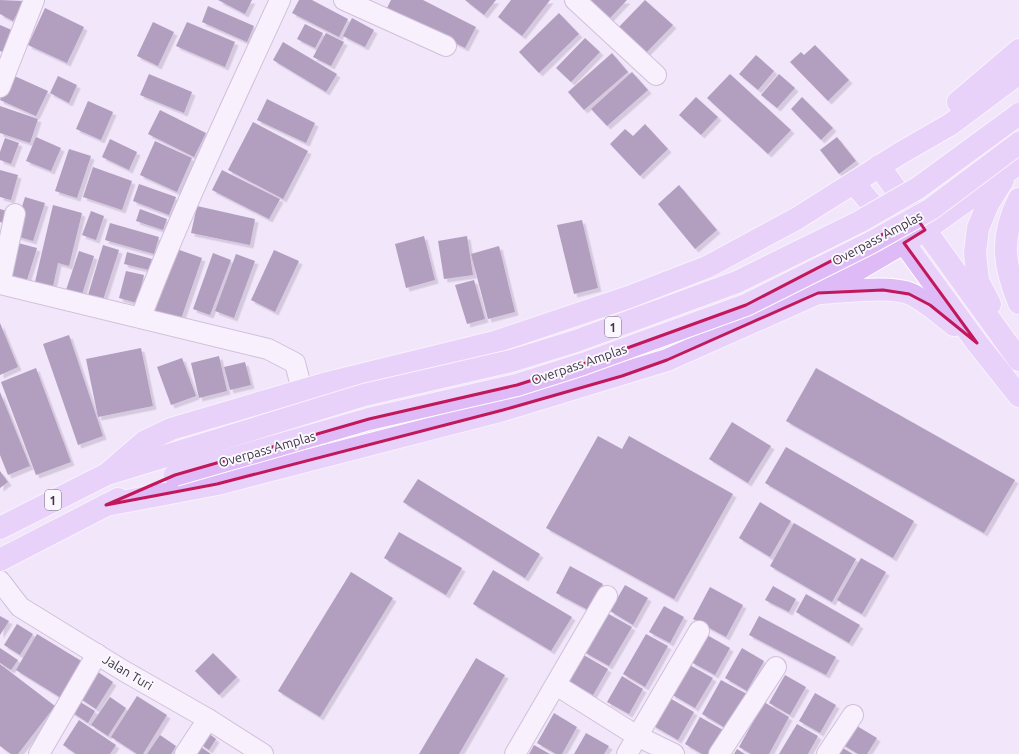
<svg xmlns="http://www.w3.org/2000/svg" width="1019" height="754" font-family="Ubuntu,sans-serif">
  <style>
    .building { fill: #654878; filter: url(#shadow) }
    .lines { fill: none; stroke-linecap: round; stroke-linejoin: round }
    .street-casing { stroke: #a693b2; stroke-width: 22 }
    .highway-casing { stroke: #fff; stroke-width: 24 }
    .street { stroke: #fff; stroke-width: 20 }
    .highway { stroke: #debaf6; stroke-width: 22 }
    .highway-bridge-casing { stroke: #fff; stroke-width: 24; stroke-linecap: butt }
    .highway-bridge { stroke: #debaf6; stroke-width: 22 }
    .marked { fill: none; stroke: #c2185b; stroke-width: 3; stroke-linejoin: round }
    .labels { text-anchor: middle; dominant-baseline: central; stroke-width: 4; stroke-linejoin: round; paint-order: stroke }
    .shield { fill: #fbf7fe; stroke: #77707b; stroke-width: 1 }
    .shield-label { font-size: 12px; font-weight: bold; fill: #3e3643 }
    .street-label { font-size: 13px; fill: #3e3643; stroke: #fbf7fe }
  </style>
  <defs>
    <filter id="shadow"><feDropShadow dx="3.5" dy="3.5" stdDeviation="0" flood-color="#0004"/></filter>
  </defs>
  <rect width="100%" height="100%" fill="#f2e6fb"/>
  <g class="building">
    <path d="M0,0L24,1L13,21L0,14Z"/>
    <path d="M218,0H252L245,14Z"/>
    <path d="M299,0H312L348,19L339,37L292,13Z"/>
    <path d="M391,0H423L476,27L465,48L387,8Z"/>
    <path d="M465,0H496L484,15Z"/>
    <path d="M511,0H550L522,36L498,17Z"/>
    <path d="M590,0H627L610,18Z"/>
    <path d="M645,0L673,25L642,57L615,31Z"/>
    <path d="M208,6L254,26L247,42L202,22Z"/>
    <path d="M45,8L84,27L67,63L28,45Z"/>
    <path d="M559,13L579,34L539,73L519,52Z"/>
    <path d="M352,18L374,30L365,47L343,36Z"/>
    <path d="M153,22L174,32L158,66L137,56Z"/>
    <path d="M187,22L235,42L225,67L176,46Z"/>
    <path d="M305,24L323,33L315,48L297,39Z"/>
    <path d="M0,25L14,31L5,53L0,51Z"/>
    <path d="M326,33L344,42L331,66L313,57Z"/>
    <path d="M585,38L600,52L571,82L556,68Z"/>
    <path d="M283,42L337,74L326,92L273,60Z"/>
    <path d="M815,45L849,80L828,101L790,62L801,52L804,55Z"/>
    <path d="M612,53L628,72L584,110L568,92Z"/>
    <path d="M756,55L774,71L758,90L739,74Z"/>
    <path d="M632,72L648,90L607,126L591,109Z"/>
    <path d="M10,74L48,91L36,116L0,100Z"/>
    <path d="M149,74L192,92L184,113L140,95Z"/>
    <path d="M730,74L791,130L768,154L707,98Z"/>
    <path d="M779,74L795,88L777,108L761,95Z"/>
    <path d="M58,76L77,85L69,103L50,93Z"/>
    <path d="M696,97L718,117L701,135L679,115Z"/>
    <path d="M802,97L833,128L821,140L791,109Z"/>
    <path d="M267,99L315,123L306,143L257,120Z"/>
    <path d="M88,101L113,112L101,140L76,129Z"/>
    <path d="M0,106L38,119L30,143L0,133Z"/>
    <path d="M160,110L206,133L194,157L148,134Z"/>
    <path d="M253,122L308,151L283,199L228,170Z"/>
    <path d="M645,124L668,149L640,176L610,144L625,129L633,136Z"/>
    <path d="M36,137L61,148L51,171L26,161Z"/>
    <path d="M837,137L856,161L839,174L820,150Z"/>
    <path d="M5,138L19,143L11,164L0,160V152Z"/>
    <path d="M110,139L137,152L129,170L102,157Z"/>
    <path d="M155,141L192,158L177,192L140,175Z"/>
    <path d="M69,149L91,156L77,198L55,191Z"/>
    <path d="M93,167L132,181L122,210L83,197Z"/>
    <path d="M0,170L18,175L11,200L0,197Z"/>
    <path d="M222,170L280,199L269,219L212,190Z"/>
    <path d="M139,184L176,197L169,215L133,201Z"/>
    <path d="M679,185L717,230L695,249L658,204Z"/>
    <path d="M25,197L45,203L33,241L13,235Z"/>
    <path d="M53,205L82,213L69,266L58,263L53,286L35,282Z"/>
    <path d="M197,206L255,219L250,245L191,233Z"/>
    <path d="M0,209L10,212L7,224L0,222Z"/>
    <path d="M140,209L167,219L163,230L136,221Z"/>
    <path d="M91,211L104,216L96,240L82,235Z"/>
    <path d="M582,220L598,288L574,294L557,225Z"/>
    <path d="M110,223L159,237L154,254L105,240Z"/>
    <path d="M424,236L435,280L406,288L395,244Z"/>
    <path d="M467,236L473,275L444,279L438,241Z"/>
    <path d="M18,243L37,248L27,280L8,274Z"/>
    <path d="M103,245L119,250L103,300L88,295Z"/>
    <path d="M499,246L515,312L488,319L471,254Z"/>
    <path d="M174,248L202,258L181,319L153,310Z"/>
    <path d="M274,250L299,261L275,312L251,300Z"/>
    <path d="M79,251L94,256L80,301L64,296Z"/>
    <path d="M127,252L152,259L149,270L124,264Z"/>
    <path d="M213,253L231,260L210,315L193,309Z"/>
    <path d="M236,254L255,261L234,318L215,311Z"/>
    <path d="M126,271L144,275L137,303L119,298Z"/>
    <path d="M474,280L485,319L467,324L455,285Z"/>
    <path d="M0,323L18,367L0,375Z"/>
    <path d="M69,335L103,436L78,445L43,344Z"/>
    <path d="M141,348L153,406L98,417L86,359Z"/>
    <path d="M219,356L227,391L199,398L191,363Z"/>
    <path d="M182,358L196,396L171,405L157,367Z"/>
    <path d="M245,362L251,385L230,390L224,367Z"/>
    <path d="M36,368L71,462L36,475L1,382Z"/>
    <path d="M816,368L1015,480L984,533L786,421Z"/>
    <path d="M0,392L30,466L8,475L0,455Z"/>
    <path d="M732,422L771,446L748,483L709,459Z"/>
    <path d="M598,436L622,449L629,436L733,494L674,599L546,528Z"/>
    <path d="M786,447L914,521L893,558L765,483Z"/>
    <path d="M0,471L8,482L0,488Z"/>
    <path d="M418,479L540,554L525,578L403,502Z"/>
    <path d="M760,502L791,521L770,557L739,538Z"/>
    <path d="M794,523L856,559L832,602L770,566Z"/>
    <path d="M399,532L462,568L446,595L384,558Z"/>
    <path d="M861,558L886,572L862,614L837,600Z"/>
    <path d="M570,566L603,584L588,610L556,593Z"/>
    <path d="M493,570L572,617L551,651L473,604Z"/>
    <path d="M351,572L393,598L320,717L278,691Z"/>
    <path d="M625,585L648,598L633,625L610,611Z"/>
    <path d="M773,586L796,599L789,612L765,600Z"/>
    <path d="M710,587L743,605L726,637L693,619Z"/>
    <path d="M806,594L860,625L849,643L796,612Z"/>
    <path d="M664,606L684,617L670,643L649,632Z"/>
    <path d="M607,613L632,627L609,666L584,652Z"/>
    <path d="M0,616L9,621L0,635Z"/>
    <path d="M759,616L836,657L826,675L749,635Z"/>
    <path d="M17,624L33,634L20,655L4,645Z"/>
    <path d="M37,634L88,665L66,701L16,670Z"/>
    <path d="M646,634L668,646L645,687L623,674Z"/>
    <path d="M707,635L730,648L715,675L691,662Z"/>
    <path d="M0,648L18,660L11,670L0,663Z"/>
    <path d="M742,648L764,661L747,691L725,678Z"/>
    <path d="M213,653L237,677L219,695L195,671Z"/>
    <path d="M582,654L608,669L593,695L567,680Z"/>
    <path d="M476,658L505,675L459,754H419Z"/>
    <path d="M0,664L55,706L18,754H11L0,746Z"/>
    <path d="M688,664L713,678L695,708L671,694Z"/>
    <path d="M92,668L113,682L96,709L75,695Z"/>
    <path d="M785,675L806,687L790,715L769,703Z"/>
    <path d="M622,676L643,689L629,714L607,702Z"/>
    <path d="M721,680L747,694L727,729L702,714Z"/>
    <path d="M815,693L836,705L820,733L799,721Z"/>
    <path d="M137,696L167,715L143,754H137L111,737Z"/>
    <path d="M110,697L126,708L108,736L91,725Z"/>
    <path d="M668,697L694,712L678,740L652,725Z"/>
    <path d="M77,700L95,711L88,723L70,711Z"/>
    <path d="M764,702L789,717L769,754H751L739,747Z"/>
    <path d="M554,713L577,727L562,754H556L537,743Z"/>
    <path d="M700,717L725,731L712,754H702L685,744Z"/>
    <path d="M79,720L116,745L110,754H76L63,745Z"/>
    <path d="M852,723L877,738L867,754H858L840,743Z"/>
    <path d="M797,724L818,736L808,754H779Z"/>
    <path d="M207,732L216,739L209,750L200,744Z"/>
    <path d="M586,733L609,746L604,754H574Z"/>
    <path d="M160,735L176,746L171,754H147Z"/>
    <path d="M198,745L211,754H192Z"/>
    <path d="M534,745L550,754H529Z"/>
    <path d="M838,745L853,754H833Z"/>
    <path d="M737,749L745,754H734Z"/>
  </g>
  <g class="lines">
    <g class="street-casing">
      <g id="street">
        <path d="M344,0L446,46"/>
        <path d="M575,0L656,75"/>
        <path d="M0,87L34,0"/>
        <path d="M0,284L268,349L295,363L302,390"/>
        <path d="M0,284L15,214"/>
        <path d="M141,317C182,209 232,105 280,0"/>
        <path d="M0,581L20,607L124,671L208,719L263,754"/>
        <path d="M556,685L637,736L674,754"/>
        <path d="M39,754L97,654"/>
        <path d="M185,754L208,719"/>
        <path d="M515,754L607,596"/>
        <path d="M627,754L699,631"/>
        <path d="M719,754L776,667"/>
        <path d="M827,754L853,715"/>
      </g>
    </g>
    <g class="highway-casing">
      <g id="highway">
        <path d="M958,102L1019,50"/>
        <path d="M879,166L1019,360"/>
        <path d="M854,183L904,243L977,343L1019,396"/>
        <path d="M1019,199C1000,237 1003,264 1019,303"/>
        <path d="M821,293C844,292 891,285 911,294C927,302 940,314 954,325"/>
        <path d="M990,304L978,281L975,253L978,228L988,204L1003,180"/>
        <path d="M107,474L144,442L171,429L324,384L495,342L629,297L707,267L796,219L899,154L951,124L1019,73"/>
        <path d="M106,505L217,484L503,410L667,360L818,293L925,230L1019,163"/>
        <path d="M0,528L107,474L169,455"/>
        <path d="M0,560L118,499"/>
      </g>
    </g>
    <use href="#street" class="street"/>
    <use href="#highway" class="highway"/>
    <g class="highway-bridge-casing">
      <g id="highway-bridge">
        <path d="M169,455L364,395L511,361L576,341L737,282L859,222L918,188L1019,114"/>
        <path d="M175,475L369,419L517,385L583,364L746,305L870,243L931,209L1019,143"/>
      </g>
    </g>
    <use href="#highway-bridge" class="highway-bridge"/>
  </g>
  <path d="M0 0H1019V754H0ZM916,217L925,230L904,243L977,343L930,305L909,294L883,290L818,293L667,360L622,376L503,410L217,484L106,505L175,475L369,419L517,385L583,364L746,305Z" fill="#f2e6fb" fill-opacity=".55" fill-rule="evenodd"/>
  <path class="marked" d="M916,217L925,230L904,243L977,343L930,305L909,294L883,290L818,293L667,360L622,376L503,410L217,484L106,505L175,475L369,419L517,385L583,364L746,305Z"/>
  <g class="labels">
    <g class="shield">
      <rect x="605" y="317" width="16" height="20" rx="3"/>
      <rect x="45" y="490" width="16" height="20" rx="3"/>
    </g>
    <g class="shield-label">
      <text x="613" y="327">1</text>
      <text x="53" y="500">1</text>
    </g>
    <g class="street-label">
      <text transform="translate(877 238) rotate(-28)">Overpass Amplas</text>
      <text transform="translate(579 364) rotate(-19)">Overpass Amplas</text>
      <text transform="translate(267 449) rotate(-16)">Overpass Amplas</text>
      <text transform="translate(128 672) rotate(31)">Jalan Turi</text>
    </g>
  </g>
</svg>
